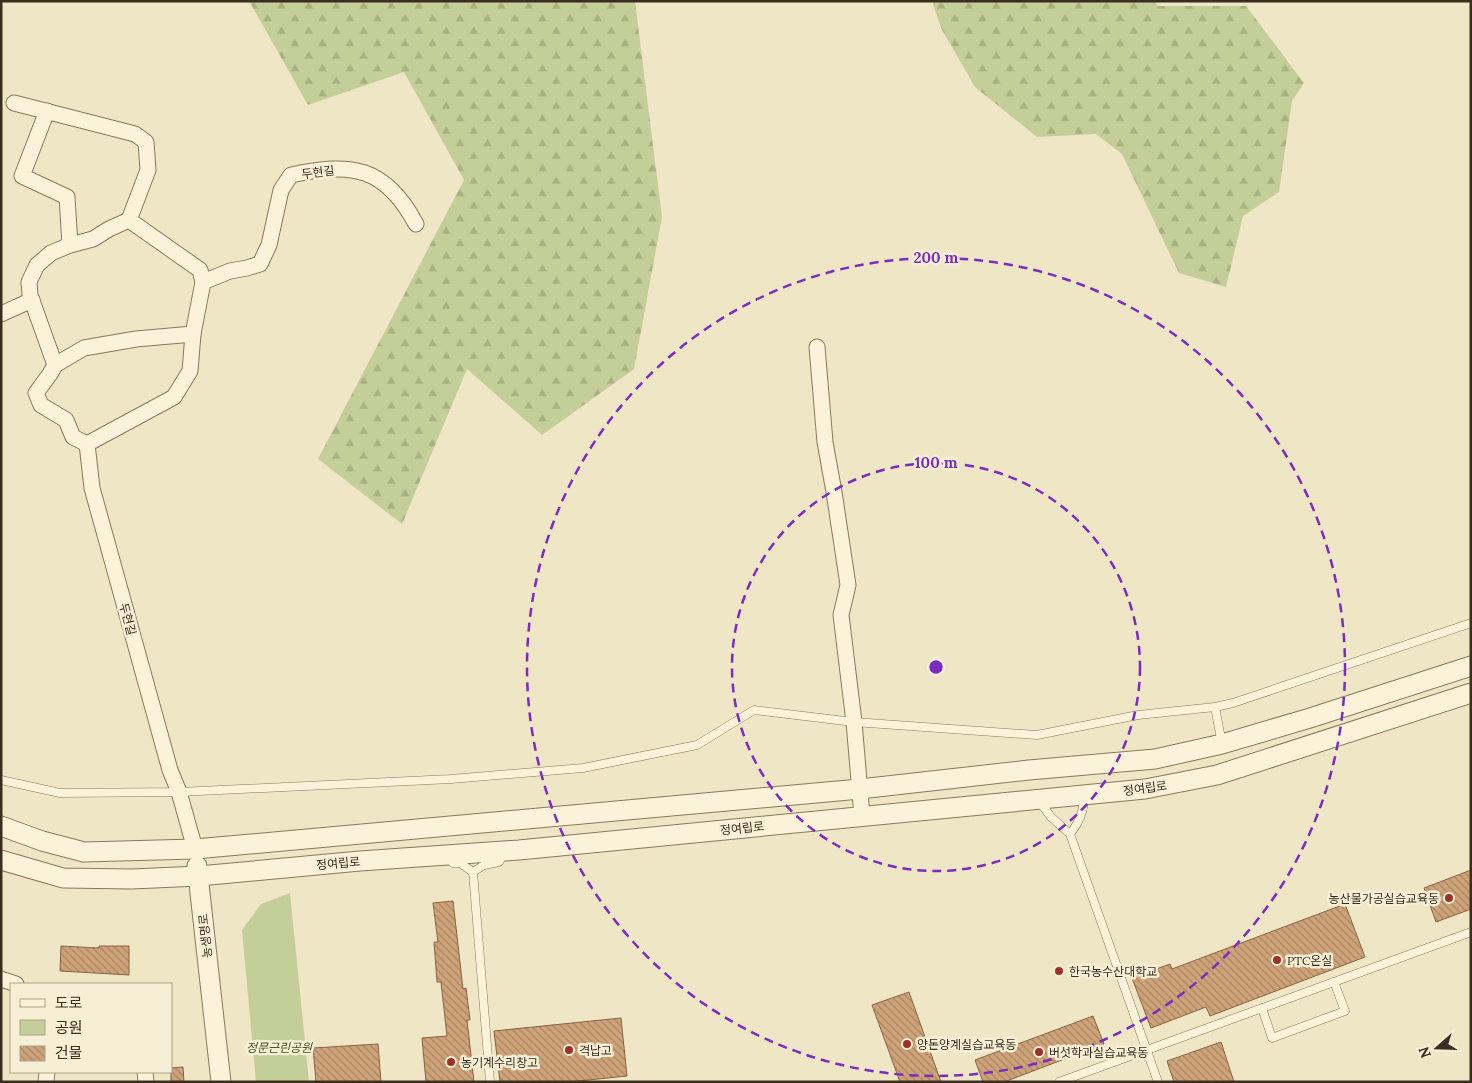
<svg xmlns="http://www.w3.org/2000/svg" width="1472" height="1083" font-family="Lora,'Noto Sans KR',serif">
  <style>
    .forest { fill: url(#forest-firs) }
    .park { fill: #c4ce98 }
    .building { fill: url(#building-back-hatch); stroke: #8a6340 }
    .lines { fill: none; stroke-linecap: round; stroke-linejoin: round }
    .service-casing { stroke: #8b785a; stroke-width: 9 }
    .minor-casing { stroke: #8b785a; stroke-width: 17 }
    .tertiary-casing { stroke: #8b785a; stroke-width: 21 }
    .service { stroke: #faf2d9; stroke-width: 8 }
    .minor { stroke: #faf2d9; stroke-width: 15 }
    .tertiary { stroke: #faf2d9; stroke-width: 19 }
    .ring { fill: none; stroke: #7b2cbf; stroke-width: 2.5; stroke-dasharray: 9 6 }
    .poi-dot { fill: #9b3129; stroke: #f6efd5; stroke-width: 2 }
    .labels { text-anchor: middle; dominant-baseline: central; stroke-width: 5; stroke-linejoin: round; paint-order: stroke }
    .street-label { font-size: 12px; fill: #3a2e1f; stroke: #f6efd5 }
    .poi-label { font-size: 12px; fill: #3a2e1f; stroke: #f6efd5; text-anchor: start }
    .park-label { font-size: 12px; font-style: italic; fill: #475725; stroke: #f6efd5 }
    .centre { fill: #7b2cbf; stroke: #f6efd5; stroke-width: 2.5 }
    .ring-label { font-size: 15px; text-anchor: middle; font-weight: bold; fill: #7b2cbf; stroke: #f6efd5; stroke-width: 5; stroke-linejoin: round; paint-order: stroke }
  </style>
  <defs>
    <pattern id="forest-firs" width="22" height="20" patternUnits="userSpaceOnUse" patternTransform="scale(1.25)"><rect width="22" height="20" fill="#c4ce98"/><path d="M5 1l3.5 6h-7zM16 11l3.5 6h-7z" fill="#a9b183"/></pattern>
    <pattern id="building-back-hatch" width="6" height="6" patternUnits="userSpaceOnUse" patternTransform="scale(1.25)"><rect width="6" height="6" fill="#cea37a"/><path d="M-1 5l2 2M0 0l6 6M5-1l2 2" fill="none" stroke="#a88563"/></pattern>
  </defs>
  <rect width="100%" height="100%" fill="#efe6c5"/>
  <g class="forest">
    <path d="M249,1H635L662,217L634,369L542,435L467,369L402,524L318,459L464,180L404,72L308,105Z"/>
    <path d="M932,1H1154L1158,6H1246L1304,83L1292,101L1279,192L1243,216L1226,287L1179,273L1122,154L1096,134L1037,137L975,87L941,28Z"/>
  </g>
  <path class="park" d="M290,893L309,1082H256L242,930L261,904Z"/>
  <g class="building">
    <path d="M1471,870V909L1436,922L1424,888Z"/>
    <path d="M453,901L463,989L466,988L470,1020H467L474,1082H426L422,1038L447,1036L441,982H437L434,942H438L433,903Z"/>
    <path d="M1345,904L1365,957L1210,1016L1206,1007L1151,1028L1132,978L1170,964L1172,969Z"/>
    <path d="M61,946L99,948V946H129V975L60,971Z"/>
    <path d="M909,992L941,1082H900L872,1005Z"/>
    <path d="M1093,1016L1104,1044L1004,1082H983L975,1060Z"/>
    <path d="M621,1018L627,1076L569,1082H500L494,1031Z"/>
    <path d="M1221,1042L1234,1082H1174L1167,1061Z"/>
    <path d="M378,1044L381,1082H316L313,1048Z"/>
    <path d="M183,1067L184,1082H171V1068Z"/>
  </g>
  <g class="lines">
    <g class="service-casing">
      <g id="service">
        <path d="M1215,707L1233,703L1471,623"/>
        <path d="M1,780L60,793L179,792L451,779L583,768L697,745L754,710L854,722L1037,735L1138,715L1215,707L1222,744"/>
        <path d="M1039,801L1051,817L1070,834L1158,1082"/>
        <path d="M1070,834C1080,821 1084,811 1084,795"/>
        <path d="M453,863H460L473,872"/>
        <path d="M473,872L490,1082"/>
        <path d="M473,872L484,865L499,862L505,852"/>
        <path d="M1262,1008L1272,1038L1345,1011L1334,982"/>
        <path d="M1059,1082L1471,932"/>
      </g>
    </g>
    <g class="minor-casing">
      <g id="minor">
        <path d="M14,103L135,134L146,142L148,170L129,220L200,270L203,282L193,334L190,371L174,397L87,444L92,488L170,770L179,792L195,849"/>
        <path d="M47,111L22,176L67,197L70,245"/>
        <path d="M203,282L230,271L247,268L260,264L269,245L281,190L291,175C351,162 385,166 416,224"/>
        <path d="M1,314L32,300"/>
        <path d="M817,347L825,442L834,492L848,585L841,615L854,722L862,816"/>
        <path d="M55,365L84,348L136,339L193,334"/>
        <path d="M87,444L73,437L66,420L41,405L36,393L50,374L55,365L30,295L29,282L37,265L51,253L70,245L93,239L109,229L129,220"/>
        <path d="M1,979L16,984"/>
        <path d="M145,1072L146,1082"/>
        <path d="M46,1082L47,1072"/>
      </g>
    </g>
    <g class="tertiary-casing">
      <g id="tertiary">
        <path d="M1,826L42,841L84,852L195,849L860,789L1029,770L1155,759L1222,744L1310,718L1471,666"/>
        <path d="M1,860L63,878L132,879L199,876L360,861L519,850L1145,789L1217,775L1471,693"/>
        <path d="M197,866L221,1082"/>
      </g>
    </g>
    <use href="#service" class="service"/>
    <use href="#minor" class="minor"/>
    <use href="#tertiary" class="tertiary"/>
  </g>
  <g class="ring">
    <circle cx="936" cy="667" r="204"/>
    <circle cx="936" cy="667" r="409"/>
  </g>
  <g class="poi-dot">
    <circle cx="1449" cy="898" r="5"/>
    <circle cx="1277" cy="960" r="5"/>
    <circle cx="1059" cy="971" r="5"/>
    <circle cx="907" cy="1044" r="5"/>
    <circle cx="569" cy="1050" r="5"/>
    <circle cx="1039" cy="1052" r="5"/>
    <circle cx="451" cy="1062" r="5"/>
  </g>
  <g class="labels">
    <g class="street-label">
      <text transform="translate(318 172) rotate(-7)">두현길</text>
      <text transform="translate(128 619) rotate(75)">두현길</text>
      <text transform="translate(1145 788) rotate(-8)">정여립로</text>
      <text transform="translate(742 828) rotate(-6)">정여립로</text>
      <text transform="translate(338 863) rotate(-5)">정여립로</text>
      <text transform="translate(205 936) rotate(-96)">농생명로</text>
    </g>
    <g class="poi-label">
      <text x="1439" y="898" text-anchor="end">농산물가공실습교육동</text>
      <text x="1287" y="960">PTC온실</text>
      <text x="1069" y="971">한국농수산대학교</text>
      <text x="917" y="1044">양돈양계실습교육동</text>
      <text x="579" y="1050">격납고</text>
      <text x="1049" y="1052">버섯학과실습교육동</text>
      <text x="461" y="1062">농기계수리창고</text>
    </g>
    <g class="park-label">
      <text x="279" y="1047">정문근린공원</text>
    </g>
  </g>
  <circle cx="936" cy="667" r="8" class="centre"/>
  <g class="ring-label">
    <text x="936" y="263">200 m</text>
    <text x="936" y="468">100 m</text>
  </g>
  <rect width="1472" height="1083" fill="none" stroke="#3a2e1f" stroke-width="5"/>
  <rect x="10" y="983" width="162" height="90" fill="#f6efd5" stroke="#aba28c"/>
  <rect x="20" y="999" width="25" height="8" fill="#faf2d9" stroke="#aba28c"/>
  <text x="55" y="1008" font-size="15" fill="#3a2e1f">도로</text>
  <rect x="20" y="1020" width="25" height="15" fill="#c4ce98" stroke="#aba28c"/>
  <text x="55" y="1033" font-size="15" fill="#3a2e1f">공원</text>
  <rect x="20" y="1046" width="25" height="15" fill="url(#building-back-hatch)" stroke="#aba28c"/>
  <text x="55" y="1058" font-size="15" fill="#3a2e1f">건물</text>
  <g transform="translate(1437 1048) rotate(250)" stroke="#f6efd5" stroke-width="4" paint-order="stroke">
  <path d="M0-4L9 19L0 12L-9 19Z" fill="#3a2e1f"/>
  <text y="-8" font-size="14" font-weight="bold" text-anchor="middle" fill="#3a2e1f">N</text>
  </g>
</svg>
